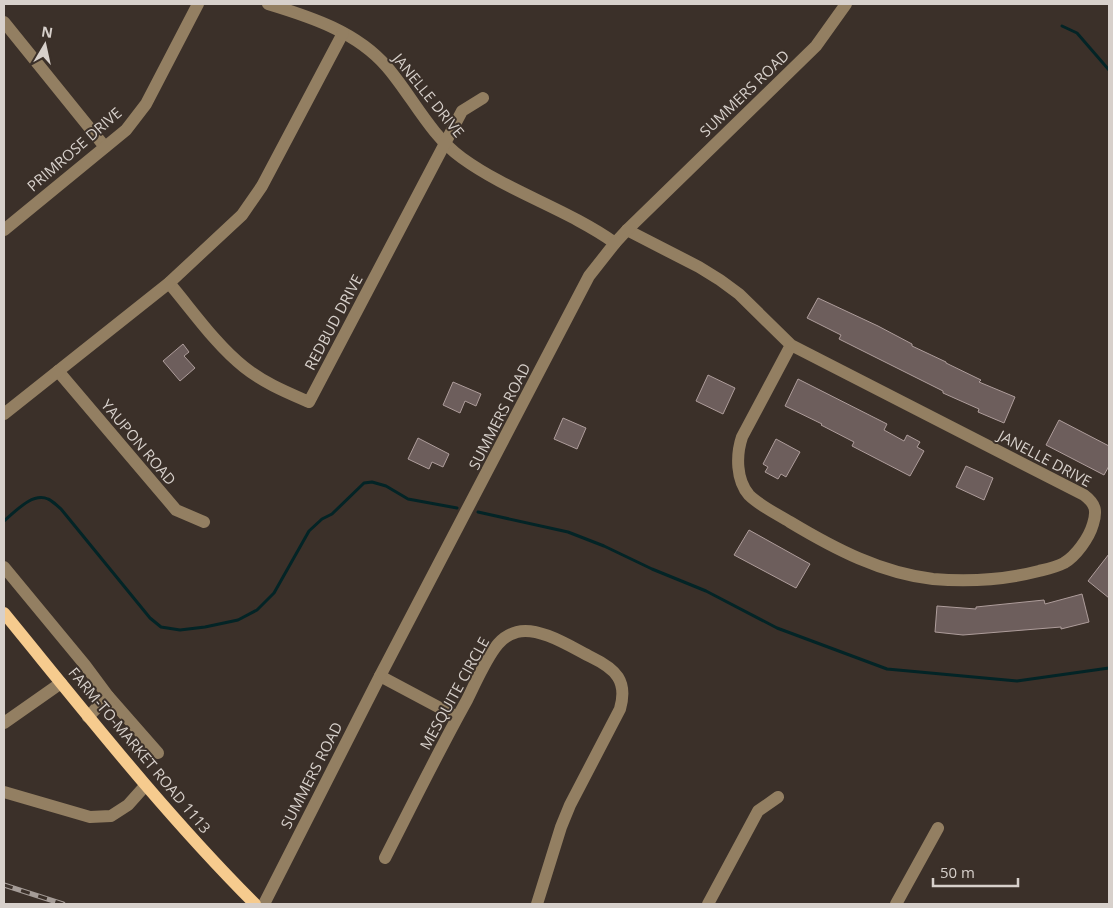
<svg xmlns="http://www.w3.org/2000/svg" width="1113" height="908" font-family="'Open Sans',sans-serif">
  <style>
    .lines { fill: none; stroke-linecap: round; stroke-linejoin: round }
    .stream { stroke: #032426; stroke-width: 3 }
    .building { fill: #6d5e5c; stroke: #ae9d9b }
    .minor { stroke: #937f62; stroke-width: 12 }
    .major { stroke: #f6cb8e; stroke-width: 12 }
    .rail-casing { stroke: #a59c97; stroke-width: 5 }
    .rail { stroke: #3b3029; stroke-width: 3; stroke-dasharray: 9; stroke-linecap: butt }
    .labels { text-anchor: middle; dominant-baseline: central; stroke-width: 4; stroke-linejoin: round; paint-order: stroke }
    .street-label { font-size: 15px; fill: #d7d0cb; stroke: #3b3029 }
  </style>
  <rect width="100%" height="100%" fill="#3b3029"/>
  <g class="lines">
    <g class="stream">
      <path d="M1062,26L1077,33L1109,70"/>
      <path d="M478,512L568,532L604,546L652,569L706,591L777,628L887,669L1017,681L1109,668"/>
      <path d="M4,521C15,512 32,492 48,499C53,501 57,506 61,509L150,618L161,627L180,630L205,627L238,620L257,610L274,593L309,531L322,519L332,514L364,483L372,482L386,486L408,499L457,508"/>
    </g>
  </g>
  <g class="building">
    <path d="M818,298L878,326L912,344V346L946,362V363L981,380L979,382L1015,397L1004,423L978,412L979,409L943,393V391L839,339L841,335L807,318Z"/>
    <path d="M183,344L189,352L184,356L195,368L180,381L163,361Z"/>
    <path d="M708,375L735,388L723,414L696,401Z"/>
    <path d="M798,379L887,424L884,430L904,441L907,435L920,442L917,447L924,451L910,476L852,446L854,442L821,425L822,424L785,406Z"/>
    <path d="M453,382L481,394L476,406L465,401L460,413L443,405Z"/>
    <path d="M563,418L586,428L577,449L554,439Z"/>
    <path d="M1059,420L1109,446V466L1104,475L1046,445Z"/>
    <path d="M418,438L449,454L443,467L432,462L429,469L408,459Z"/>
    <path d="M776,439L800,452L786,477L781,474L778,479L765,472L768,467L763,464Z"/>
    <path d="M966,466L993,478L984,500L956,487Z"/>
    <path d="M749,530L810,564L796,588L734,555Z"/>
    <path d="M1109,554V598L1088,581Z"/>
    <path d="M1082,594L1089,622L1061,629V627L963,635L935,632L937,606L976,609V607L1044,600L1045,604Z"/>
  </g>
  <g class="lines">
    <g class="minor">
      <path d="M268,4C311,17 357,32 387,67C412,96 430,135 462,158C509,192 567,209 615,243"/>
      <path d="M4,22L105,147"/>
      <path d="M4,230L126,130L146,104L198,4"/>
      <path d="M627,230L699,267L720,280L739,294L791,345L1084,495C1096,504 1097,511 1093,524C1089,538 1076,556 1064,563C1056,567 1047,569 1039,571C1004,580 969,582 933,579C881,573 835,549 790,522C777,514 760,506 749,495C736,480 736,455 742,437L791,345"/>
      <path d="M169,283C192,310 216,345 244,367C264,383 286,392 309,402L462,111L483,98"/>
      <path d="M58,371L176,510L204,522"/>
      <path d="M4,414L169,283L242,215L262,186L343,33"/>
      <path d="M4,567L85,665L108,696"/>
      <path d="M380,676L457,717"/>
      <path d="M88,717L108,696L158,753"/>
      <path d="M4,723L61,683"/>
      <path d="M4,792L90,817L111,816L128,805L145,786"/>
      <path d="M385,858C412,805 438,752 467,700C476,682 486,658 498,644C503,638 510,634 517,632C539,626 571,647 591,657C616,669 628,681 620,709L570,805L561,827L537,904"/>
      <path d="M264,904L380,676L589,276L615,243L627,230L816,46L846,4"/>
      <path d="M708,904L758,811L778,797"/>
      <path d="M896,904L938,828"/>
    </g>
    <path class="major" d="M4,613C85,712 164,813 255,904"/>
    <g class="rail-casing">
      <path id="rail" d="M4,885L63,904"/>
    </g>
    <use href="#rail" class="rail"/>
  </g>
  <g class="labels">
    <g class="street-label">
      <text transform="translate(744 93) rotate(-44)">SUMMERS ROAD</text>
      <text transform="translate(429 95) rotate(51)">JANELLE DRIVE</text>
      <text transform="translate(74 149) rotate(-41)">PRIMROSE DRIVE</text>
      <text transform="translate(333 322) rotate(-62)">REDBUD DRIVE</text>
      <text transform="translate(499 416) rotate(-63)">SUMMERS ROAD</text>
      <text transform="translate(139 442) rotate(50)">YAUPON ROAD</text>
      <text transform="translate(1045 458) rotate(28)">JANELLE DRIVE</text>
      <text transform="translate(454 693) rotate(-61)">MESQUITE CIRCLE</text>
      <text transform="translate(140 750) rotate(50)">FARM-TO-MARKET ROAD 1113</text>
      <text transform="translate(311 775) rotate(-63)">SUMMERS ROAD</text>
    </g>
  </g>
  <rect width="1113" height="908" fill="none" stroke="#d7d0cb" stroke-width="10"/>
  <g transform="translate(45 45) rotate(9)" stroke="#3b3029" stroke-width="4" paint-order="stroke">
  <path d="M0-4L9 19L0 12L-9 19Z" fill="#d7d0cb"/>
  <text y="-8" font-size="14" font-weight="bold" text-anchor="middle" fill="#d7d0cb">N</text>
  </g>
  <path d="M933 878v8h85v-8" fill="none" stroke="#d7d0cb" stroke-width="2.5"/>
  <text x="940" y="878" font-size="15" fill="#d7d0cb" stroke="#3b3029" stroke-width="4" paint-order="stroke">50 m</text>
</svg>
